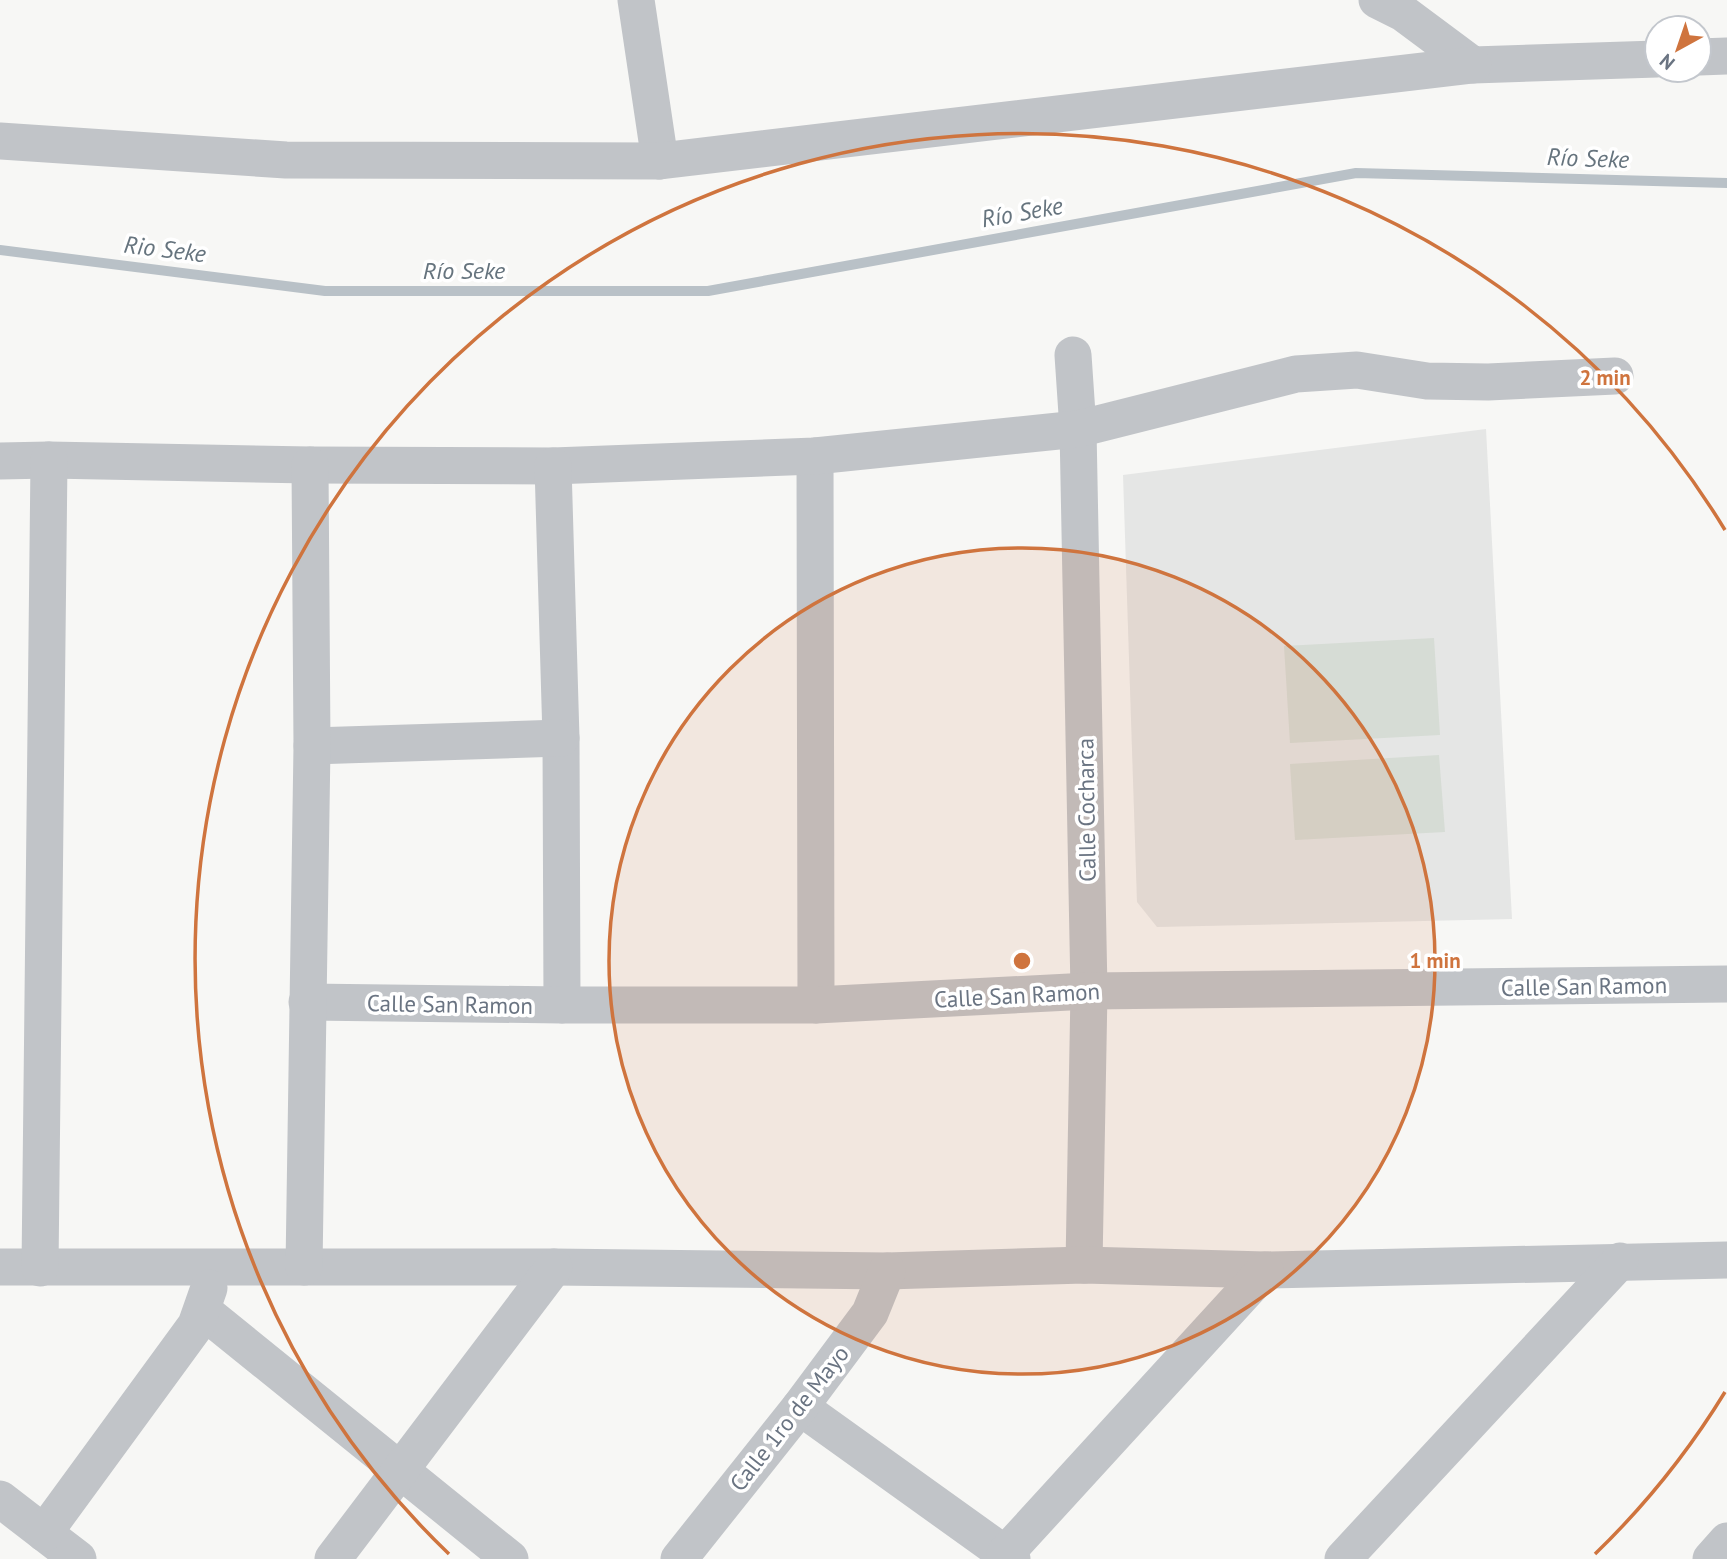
<svg xmlns="http://www.w3.org/2000/svg" width="1727" height="1559" font-family="'PT Sans',sans-serif">
  <style>
    .built { fill: #e5e6e5 }
    .grass { fill: #d6dcd5 }
    .lines { fill: none; stroke-linecap: round; stroke-linejoin: round }
    .stream { stroke: #b9c1c7; stroke-width: 10 }
    .minor { stroke: #c1c4c8; stroke-width: 37 }
    .ring { fill: none; stroke: #cf743e; stroke-width: 3.5 }
    .labels { text-anchor: middle; dominant-baseline: central; stroke-width: 7; stroke-linejoin: round; paint-order: stroke }
    .street-label { font-size: 23px; fill: #6a7482; stroke: #fff }
    .water-label { font-size: 24px; font-style: italic; fill: #66747e; stroke: #fff }
    .centre { fill: #cf743e; stroke: #fff; stroke-width: 3.5 }
    .ring-label { font-size: 21px; text-anchor: middle; font-weight: bold; fill: #cf743e; stroke: #fff; stroke-width: 7; stroke-linejoin: round; paint-order: stroke }
  </style>
  <rect width="100%" height="100%" fill="#f7f7f5"/>
  <path class="built" d="M1486,429L1512,919L1157,927L1137,902L1123,475Z"/>
  <g class="grass">
    <path d="M1434,638L1440,735L1290,743L1284,646Z"/>
    <path d="M1439,755L1445,832L1295,840L1290,764Z"/>
  </g>
  <g class="lines">
    <path class="stream" d="M0,250L325,291H708L1356,173L1727,183"/>
    <g class="minor">
      <path d="M636,0L660,161"/>
      <path d="M1377,0L1403,13L1473,65L1657,59"/>
      <path d="M1699,57L1727,56"/>
      <path d="M0,141L286,160L660,161L1473,65"/>
      <path d="M1073,355L1078,429L1089,991L1084,1265"/>
      <path d="M815,456L816,1005"/>
      <path d="M0,461L49,460L310,465L553,466L815,456L1078,429L1296,374L1357,370L1427,381L1488,382L1615,376"/>
      <path d="M553,466L561,738L562,1005"/>
      <path d="M312,746L561,738"/>
      <path d="M307,1002L562,1005H816L1089,991L1727,984"/>
      <path d="M0,1267H554L887,1271L1084,1265L1265,1270L1727,1260"/>
      <path d="M304,1267L312,746L310,465"/>
      <path d="M40,1268L49,460"/>
      <path d="M202,1310L510,1559"/>
      <path d="M800,1407L1012,1559"/>
      <path d="M0,1499L78,1559"/>
      <path d="M44,1533L196,1325L209,1288"/>
      <path d="M1005,1554L1265,1270"/>
      <path d="M333,1559L554,1267"/>
      <path d="M679,1559L800,1407L870,1313L887,1271"/>
      <path d="M1343,1559L1620,1261"/>
      <path d="M1711,1559L1727,1541"/>
    </g>
  </g>
  <circle cx="1022" cy="961" r="413" fill="#cf743e" fill-opacity=".12"/>
  <g class="ring">
    <circle cx="1022" cy="961" r="413"/>
    <path d="M1725 1392A825 825 0 0 1 1595 1554M449 1554A825 825 0 1 1 1725 530"/>
  </g>
  <g class="labels">
    <g class="street-label">
      <text transform="translate(1086 810) rotate(-91)">Calle Cocharca</text>
      <text transform="translate(1584 986) rotate(-1)">Calle San Ramon</text>
      <text transform="translate(1017 995) rotate(-3)">Calle San Ramon</text>
      <text transform="translate(450 1004) rotate(1)">Calle San Ramon</text>
      <text transform="translate(789 1418) rotate(-52)">Calle 1ro de Mayo</text>
    </g>
    <g class="water-label">
      <text transform="translate(1588 158) rotate(2)">Río Seke</text>
      <text transform="translate(1022 212) rotate(-10)">Río Seke</text>
      <text transform="translate(165 249) rotate(7)">Rio Seke</text>
      <text x="464" y="270">Río Seke</text>
    </g>
  </g>
  <circle cx="1022" cy="961" r="10" class="centre"/>
  <g class="ring-label">
    <text x="1605" y="385">2 min</text>
    <text x="1435" y="968">1 min</text>
  </g>
  <g transform="translate(1678 49) rotate(220)"><circle r="33" fill="#ffffff" stroke="#c3c7cd" stroke-width="2"/>
  <path d="M0-5L12 26L0 18L-12 26Z" fill="#cf743e"/>
  <text y="-10" font-size="19" font-weight="bold" text-anchor="middle" fill="#6a7482">N</text>
  </g>
</svg>
